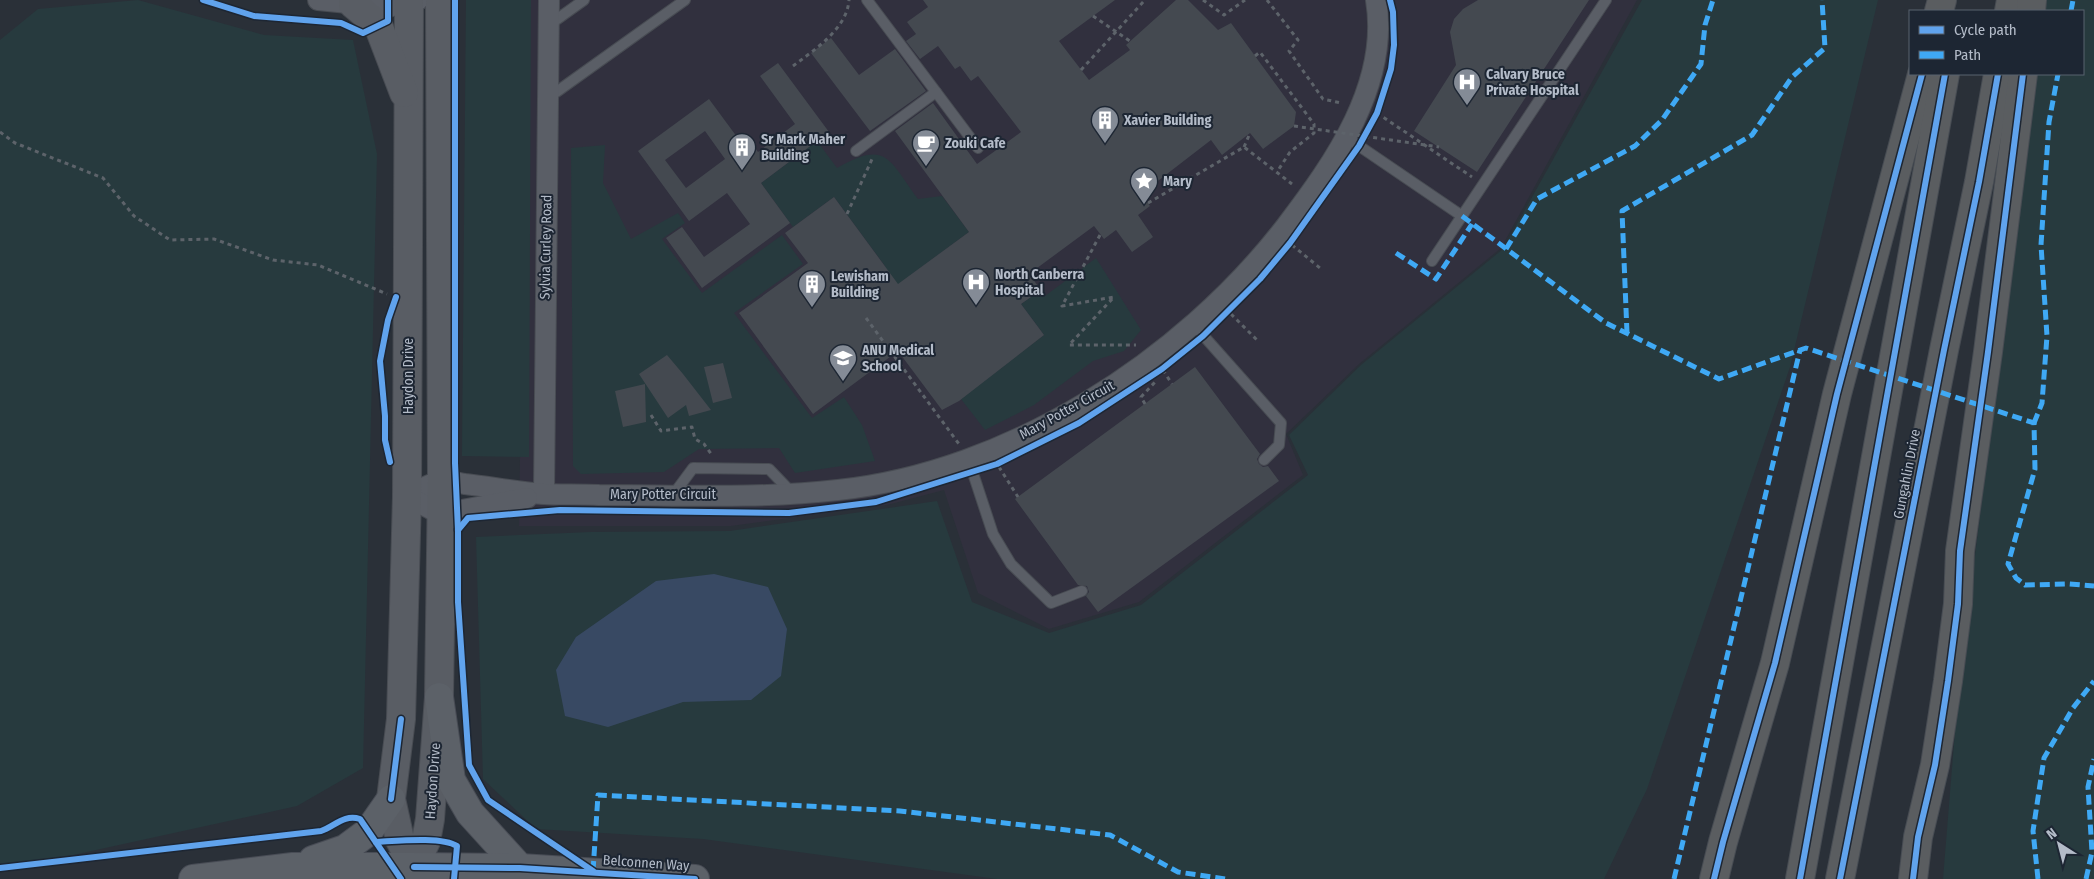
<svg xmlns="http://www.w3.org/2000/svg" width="2094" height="879" font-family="'Fira Sans Condensed',sans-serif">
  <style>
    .medical { fill: #31303e }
    .green { fill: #273a3e }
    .water { fill: #384963 }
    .building { fill: #444950; fill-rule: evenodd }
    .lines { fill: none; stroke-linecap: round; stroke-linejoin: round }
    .service-casing { stroke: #484c53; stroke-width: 12 }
    .minor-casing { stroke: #484c53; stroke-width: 22 }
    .secondary-casing { stroke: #484c53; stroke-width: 30 }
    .primary-casing { stroke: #484c55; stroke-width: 30 }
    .motorway-casing { stroke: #474c53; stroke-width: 30 }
    .path { stroke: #5d636a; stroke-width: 3; stroke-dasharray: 4 4; stroke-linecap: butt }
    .service { stroke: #5a5e66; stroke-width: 10 }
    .minor { stroke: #5a5e66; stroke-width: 20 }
    .secondary { stroke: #595d64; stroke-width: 28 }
    .primary { stroke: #5c6168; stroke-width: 28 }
    .motorway { stroke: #5a5d60; stroke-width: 28 }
    .path-bridge { stroke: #5d636a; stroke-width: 3; stroke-dasharray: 4 4; stroke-linecap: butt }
    .quiet { stroke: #3fa9f5; stroke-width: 5; stroke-dasharray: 10 5; stroke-linecap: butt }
    .cycleway-casing { stroke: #1d2633; stroke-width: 9 }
    .cycleway { stroke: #60a3ed; stroke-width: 6 }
    .labels { text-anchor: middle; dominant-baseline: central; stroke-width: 4; stroke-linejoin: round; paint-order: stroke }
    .poi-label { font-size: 14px; font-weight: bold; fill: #b4bcc9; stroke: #1d2633; text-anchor: start }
    .street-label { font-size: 14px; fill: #b4bcc9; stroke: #1d2633 }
  </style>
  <rect width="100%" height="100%" fill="#2a3038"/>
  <path class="medical" d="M527,0H1637L1501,248L1359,364L1286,434L1303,475L1139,602L1049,629L978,593L944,490L887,505L731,526H519Z"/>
  <g class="green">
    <path d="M138,0L264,35L353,40L377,154L363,768L297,806L0,871V40L38,9Z"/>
    <path d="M466,0H531L529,457L462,456Z"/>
    <path d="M1642,0H1878L1790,367L1647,789L1604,879H997L703,839L536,829L483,779L476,537L591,532L730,531L937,501L972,602L1049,633L1141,605L1308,475L1289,435L1361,365L1503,249Z"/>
    <path d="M2046,0H2094V879H1943L1959,682L2036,74H2083V11H2045Z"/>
    <path d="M817,141L837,168C887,139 889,160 918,199L942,196L969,232L873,303L885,266L834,197L793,227L761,183Z"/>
    <path d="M605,145L603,183L631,239L678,213L685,223L662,239L702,293L782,235L803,264L734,313L812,418L844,397L862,425L875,461L795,473L779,448L699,449L664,472L581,474L573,466L571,148Z"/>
    <path d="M1096,258L1141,330L1124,351L1093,361L1034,405L985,430L961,399L1044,335L1021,304L1041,290L1045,296Z"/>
  </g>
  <path class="water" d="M714,574L768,587L787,629L781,676L751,700L683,702L608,727L565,716L556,670L576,637L656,581Z"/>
  <g class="building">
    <path d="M923,0H1115L1059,41L1089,80L1130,50L1126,45L1176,0H1188L1218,30L1231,23L1296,112L1294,126L1263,149L1250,133L1222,155L1211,140L1141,194L1150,206L1138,215L1153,237L1132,252L1116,230L1104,239L1094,226L1029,274L1041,290L1021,304L1044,335L959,401L942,410L898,351L813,414L739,313L808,263L785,233L834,197L898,284L969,232L895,131L933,103L977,164L1021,132L978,76L971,81L960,66L955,69L938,46L920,59L906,41L916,34L907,22L928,7Z"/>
    <path d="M1478,0H1589L1477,172L1414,131L1456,65L1450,32L1454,19L1463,9Z"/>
    <path d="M831,38L859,75L895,49L926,91L870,131L811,53Z"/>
    <path d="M778,63L829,132L761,183L790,223L702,288L666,238L682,227L704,257L750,224L727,193L689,221L638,151L709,99L740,141L747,136L758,152L795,124L760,76ZM705,131L725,159L686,188L665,160Z"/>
    <path d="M667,355L683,374L711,410L689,416L686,405L668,418L639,374Z"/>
    <path d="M723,363L732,398L713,403L704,367Z"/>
    <path d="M1195,367L1260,454L1257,459L1259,464L1263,467L1268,466L1279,481L1098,612L1086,596L1089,592L1087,586L1078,585L1015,499Z"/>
    <path d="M645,384L646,422L623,427L615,391Z"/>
  </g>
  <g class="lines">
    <g class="service-casing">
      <g id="service">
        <path d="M867,0L978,148"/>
        <path d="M549,25L584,0"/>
        <path d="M548,98L685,0"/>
        <path d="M1346,137L1462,216"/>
        <path d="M856,151L936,92"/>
        <path d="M1432,261L1606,0"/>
        <path d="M1194,325L1281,423L1279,445L1264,460"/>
        <path d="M968,458L993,534L1011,564L1051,603L1082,591"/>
        <path d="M673,495L693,468L769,469L793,494"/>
      </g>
    </g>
    <g class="minor-casing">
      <g id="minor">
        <path d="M318,0L388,7L418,0"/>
        <path d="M544,494L549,0"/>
        <path d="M407,496C417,491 430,483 441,481C448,480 458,483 465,484C491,487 518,492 544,494C562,495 581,494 599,495C678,495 759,499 838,490C1009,472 1182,361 1286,226C1334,163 1390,84 1376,0"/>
        <path d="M407,496L440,514L527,498"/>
      </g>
    </g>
    <g class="secondary-casing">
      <g id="secondary">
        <path d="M409,0L407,496L401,719L391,799L400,840L414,867"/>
        <path d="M353,4L378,25L404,93"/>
        <path d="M414,867L426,841L430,819L439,697L442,481L440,0"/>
      </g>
    </g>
    <g class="primary-casing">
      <g id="primary">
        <path d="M439,697L451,780L470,813L520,868"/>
        <path d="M313,860L345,849L368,832L391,799"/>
        <path d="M193,879L293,867H414L520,868L695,879"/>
      </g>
    </g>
    <g class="motorway-casing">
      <g id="motorway">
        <path d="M1939,11L1942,0"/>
        <path d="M2009,11L2011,0"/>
        <path d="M2031,11L2032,0"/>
        <path d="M1714,879L1723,842L1775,663L1837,394L1922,74"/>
        <path d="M1800,879L1945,74"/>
        <path d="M1840,879L1944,350L1979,182L1998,74"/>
        <path d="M1913,879L1918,837L1935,765L1948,681L1958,604L1960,551L1988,352L2023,74"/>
      </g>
    </g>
    <g class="path">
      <path d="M1203,0L1224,15L1245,0"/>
      <path d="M1267,0L1298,40L1289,51L1323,99L1341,103"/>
      <path d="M1093,16L1130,41"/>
      <path d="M1255,56L1260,52L1314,124V133L1290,152L1277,172"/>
      <path d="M793,66C814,50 847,29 849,0"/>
      <path d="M1081,70L1145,0"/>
      <path d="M1377,113L1472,177"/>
      <path d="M0,132L15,143L103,178L134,216L170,240L214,239L273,260L318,265L387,294"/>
      <path d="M1244,147L1250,133"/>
      <path d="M1148,203L1244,147L1292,184"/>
      <path d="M847,214L873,157"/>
      <path d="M1100,235L1062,306L1114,297L1069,345H1136"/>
      <path d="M1292,245L1320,268"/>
      <path d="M1231,314L1259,342"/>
      <path d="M866,318L959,444"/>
      <path d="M1163,370L1172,384"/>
      <path d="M1145,404L1141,397L1156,381"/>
      <path d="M651,415L661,431L692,427L695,439L704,444L712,455"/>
      <path d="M999,467L1018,497"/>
    </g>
    <use href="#service" class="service"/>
    <use href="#minor" class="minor"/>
    <use href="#secondary" class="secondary"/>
    <use href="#primary" class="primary"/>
    <use href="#motorway" class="motorway"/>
    <path class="path-bridge" d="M1294,126L1439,147"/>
    <g class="quiet">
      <path d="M2071,11L2073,0"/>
      <path d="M1462,216L1606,323L1719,379L1806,348L2034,423L2035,469L2008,564L2016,578L2025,585L2069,584L2094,586"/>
      <path d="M1506,249L1537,199L1635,146L1662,120L1701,64L1705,25L1713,0"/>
      <path d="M1396,253L1436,279L1472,224"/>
      <path d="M1627,333L1622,211L1752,135L1792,77L1825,48L1822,0"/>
      <path d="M2034,423L2042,403L2047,336L2041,245L2049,122L2058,74"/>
      <path d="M593,871L598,795L900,811L1110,835L1178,872L1225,879"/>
      <path d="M1674,879L1800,350"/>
      <path d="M2038,879L2033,831L2044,758L2073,708L2094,681"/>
      <path d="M2086,879L2092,852L2088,787L2094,759"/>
    </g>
    <g class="cycleway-casing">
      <g id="cycleway">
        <path d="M203,0L254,16L341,23L363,33L388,21V0"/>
        <path d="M455,0V463L458,530V602L469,765L488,800L593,871"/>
        <path d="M390,462L385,440V416L380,361L388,320L396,297"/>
        <path d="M458,530L468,518L560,510L789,513L876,502L997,464L1079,423L1162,369L1203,336L1260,279L1290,243L1359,146L1377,113L1391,69L1394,45L1393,12L1390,0"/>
        <path d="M391,799L401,719"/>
        <path d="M376,842C396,841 442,836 457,846L454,879"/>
        <path d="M414,867L520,868L695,879"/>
        <path d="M0,868L321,831C335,826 344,814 360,819L401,879"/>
        <path d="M1714,879L1723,842L1775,663L1837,394L1922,74"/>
        <path d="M1800,879L1945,74"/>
        <path d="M1840,879L1944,350L1979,182L1998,74"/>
        <path d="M1913,879L1918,837L1935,765L1948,681L1958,604L1960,551L1988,352L2023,74"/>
      </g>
    </g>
    <use href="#cycleway" class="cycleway"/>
  </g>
  <defs>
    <g id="hospital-pin" transform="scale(1.4375)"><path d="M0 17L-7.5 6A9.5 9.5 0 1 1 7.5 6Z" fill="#848b96" stroke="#1d2633"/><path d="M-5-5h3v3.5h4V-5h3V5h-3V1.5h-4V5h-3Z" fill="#fff"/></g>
    <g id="building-pin" transform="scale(1.4375)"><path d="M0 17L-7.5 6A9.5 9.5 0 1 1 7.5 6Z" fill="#848b96" stroke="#1d2633"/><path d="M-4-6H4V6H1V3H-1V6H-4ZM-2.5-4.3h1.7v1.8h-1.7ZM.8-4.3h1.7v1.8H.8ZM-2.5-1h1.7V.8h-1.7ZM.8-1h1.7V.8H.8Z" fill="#fff"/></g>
    <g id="cafe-pin" transform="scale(1.4375)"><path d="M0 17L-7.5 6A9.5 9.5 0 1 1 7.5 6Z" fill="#848b96" stroke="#1d2633"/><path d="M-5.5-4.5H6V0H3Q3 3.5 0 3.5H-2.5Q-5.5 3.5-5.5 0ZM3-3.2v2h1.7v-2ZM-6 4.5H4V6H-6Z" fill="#fff"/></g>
    <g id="sight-pin" transform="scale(1.4375)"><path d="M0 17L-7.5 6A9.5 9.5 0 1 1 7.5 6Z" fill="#848b96" stroke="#1d2633"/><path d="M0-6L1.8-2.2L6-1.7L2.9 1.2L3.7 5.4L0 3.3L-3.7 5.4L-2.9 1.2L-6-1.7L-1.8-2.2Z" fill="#fff"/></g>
    <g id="university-pin" transform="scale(1.4375)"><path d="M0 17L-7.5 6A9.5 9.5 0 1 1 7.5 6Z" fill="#848b96" stroke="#1d2633"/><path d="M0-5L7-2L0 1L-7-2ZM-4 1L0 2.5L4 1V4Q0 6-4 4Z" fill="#fff"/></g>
  </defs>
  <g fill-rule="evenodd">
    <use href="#hospital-pin" x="1467" y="82"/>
    <use href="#building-pin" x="1105" y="120"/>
    <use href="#cafe-pin" x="926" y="143"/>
    <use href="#building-pin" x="742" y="147"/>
    <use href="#sight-pin" x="1144" y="181"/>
    <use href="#hospital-pin" x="976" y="282"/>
    <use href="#building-pin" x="812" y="284"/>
    <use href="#university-pin" x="843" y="358"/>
  </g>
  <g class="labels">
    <g class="poi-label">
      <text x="1486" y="74">Calvary Bruce<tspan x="1486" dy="16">Private Hospital</tspan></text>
      <text x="1124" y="120">Xavier Building</text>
      <text x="761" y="139">Sr Mark Maher<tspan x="761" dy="16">Building</tspan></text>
      <text x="945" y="143">Zouki Cafe</text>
      <text x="1163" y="181">Mary</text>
      <text x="995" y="274">North Canberra<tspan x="995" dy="16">Hospital</tspan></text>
      <text x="831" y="276">Lewisham<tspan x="831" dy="16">Building</tspan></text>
      <text x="862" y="350">ANU Medical<tspan x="862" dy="16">School</tspan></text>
    </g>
    <g class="street-label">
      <text transform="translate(546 247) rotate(-89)">Sylvia Curley Road</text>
      <text transform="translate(408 376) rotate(-90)">Haydon Drive</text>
      <text transform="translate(1067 410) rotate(-29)">Mary Potter Circuit</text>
      <text transform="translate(1907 474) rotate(-79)">Gungahlin Drive</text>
      <text x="663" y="494">Mary Potter Circuit</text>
      <text transform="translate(433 781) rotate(-86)">Haydon Drive</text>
      <text transform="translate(646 863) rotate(4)">Belconnen Way</text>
    </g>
  </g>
  <rect x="1909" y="10" width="175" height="65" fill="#1d2633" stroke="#59626f"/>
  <rect x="1919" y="26" width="25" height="8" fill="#60a3ed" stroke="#59626f"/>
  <text x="1954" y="35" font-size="15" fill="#b4bcc9">Cycle path</text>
  <rect x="1919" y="51" width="25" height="8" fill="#3fa9f5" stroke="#59626f"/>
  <text x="1954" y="60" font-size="15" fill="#b4bcc9">Path</text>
  <g transform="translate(2059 844) rotate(324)" stroke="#1d2633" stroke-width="4" paint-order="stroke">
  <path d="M0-4L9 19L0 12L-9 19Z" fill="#b4bcc9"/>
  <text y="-8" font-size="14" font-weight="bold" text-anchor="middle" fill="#b4bcc9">N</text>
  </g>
</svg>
